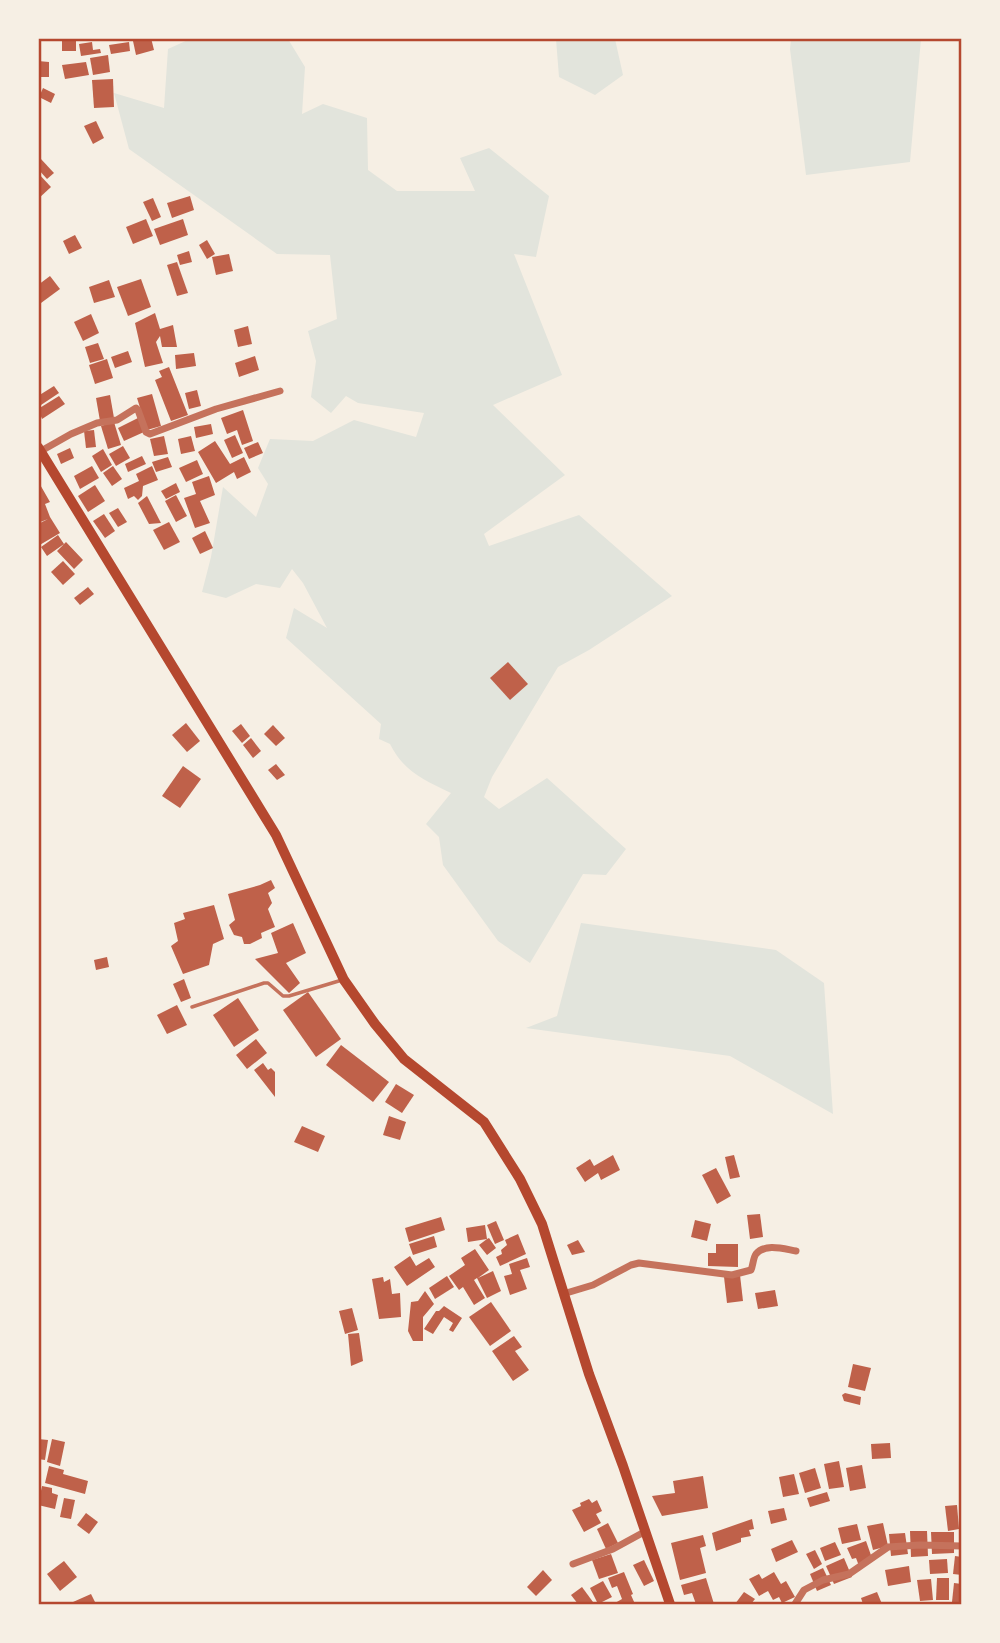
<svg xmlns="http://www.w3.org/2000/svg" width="1000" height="1643" font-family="Roboto,sans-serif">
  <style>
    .green { fill: #e2e4dc }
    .building { fill: #bf614a }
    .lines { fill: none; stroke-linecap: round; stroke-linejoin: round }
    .service { stroke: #c5725c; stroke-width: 3.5 }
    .minor { stroke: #c5725c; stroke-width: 7 }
    .trunk { stroke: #b5482f; stroke-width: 10 }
    .neatline { fill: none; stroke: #b5482f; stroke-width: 2.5 }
  </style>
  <rect width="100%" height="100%" fill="#f6efe4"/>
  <g class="green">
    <path d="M190,39H288L305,67L302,114L323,104L367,118L368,170L397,191H475L460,158L489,148L549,196L536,257L514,254L562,375L493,405L565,475L484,534L489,546L579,515L672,596L589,650L558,667L492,777L484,797L499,809L547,778L626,849L606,875L583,874L530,963L498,941L443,865L439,837L426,824L451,793C424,780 404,772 390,744L379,739L381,724L286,638L294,608L327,628L303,583L292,569L280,588L256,584L226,598L202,592L211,557L223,487L256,517L268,484L258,468L270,439L313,441L354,420L416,437L424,413L358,403L346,396L331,413L311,397L316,361L308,331L337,319L330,255L277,254L129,149L114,93L164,108L168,49Z"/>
    <path d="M556,39H615L623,75L595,95L559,77Z"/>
    <path d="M791,39H921L910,162L806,175L790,49Z"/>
    <path d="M581,923L776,950L824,983L833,1114L730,1056L526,1028L557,1016Z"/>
  </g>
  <g class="building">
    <rect x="62" y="38" width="14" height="13"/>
    <path d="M141,38H151L154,50L136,55L133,41Z"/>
    <path d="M92,42L93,50L100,49L101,53L81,56L79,44Z"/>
    <path d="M129,42L130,51L111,54L109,45Z"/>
    <path d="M108,55L110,72L93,75L90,58Z"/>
    <path d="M38,61L49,62V77H38Z"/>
    <path d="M86,62L89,75L65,79L62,65Z"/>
    <path d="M113,79L114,107L94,108L92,80Z"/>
    <path d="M43,88L55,94L51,103L39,97Z"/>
    <path d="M96,121L104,138L93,144L84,126Z"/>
    <path d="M40,158L54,173L47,179L38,169Z"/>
    <path d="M38,173L51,187L38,199Z"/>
    <path d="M190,196L194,210L172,218L167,203Z"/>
    <path d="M153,198L161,217L152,221L143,202Z"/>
    <path d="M146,219L153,236L133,244L126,227Z"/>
    <path d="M183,219L188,235L160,245L154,229Z"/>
    <path d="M75,235L82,248L69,254L63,241Z"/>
    <path d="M207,240L215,254L207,259L199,245Z"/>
    <path d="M189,251L192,262L180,265L177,255Z"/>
    <path d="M229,254L233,271L216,275L212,257Z"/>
    <path d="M177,262L188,293L177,296L167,265Z"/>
    <path d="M50,276L60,289L41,303L38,299V285Z"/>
    <path d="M141,279L151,307L128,316L117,287Z"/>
    <path d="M109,280L115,297L94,303L89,287Z"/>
    <path d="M155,313L160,329L173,325L177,347H162L160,336L156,342L163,363L145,367L135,323Z"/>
    <path d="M91,314L99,333L83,341L74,322Z"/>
    <path d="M248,326L252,344L238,347L234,330Z"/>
    <path d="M98,343L104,359L90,363L85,347Z"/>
    <path d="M128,351L132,362L115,368L111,357Z"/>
    <path d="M194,353L196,366L176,369L175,355Z"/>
    <path d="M255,356L259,370L239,377L235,363Z"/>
    <path d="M107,359L113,378L95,384L89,365Z"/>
    <path d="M169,367L188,415L171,421L155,380L162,377L159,371Z"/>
    <path d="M54,386L59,393L38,407V396Z"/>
    <path d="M197,390L201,406L189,409L185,393Z"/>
    <path d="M152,394L161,426L147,430L137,398Z"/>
    <path d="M110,395L114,418L100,421L96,398Z"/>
    <path d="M59,396L65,404L42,419L38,409Z"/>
    <path d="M243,410L253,441L242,445L237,430L227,434L221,418Z"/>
    <path d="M138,418L144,432L124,441L118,428Z"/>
    <path d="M114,422L121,445L108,449L101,426Z"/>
    <path d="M211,424L213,434L196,438L194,427Z"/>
    <path d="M94,430L96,447L86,448L84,431Z"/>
    <path d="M235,435L243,453L232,458L224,440Z"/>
    <path d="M164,436L168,454L154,456L150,439Z"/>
    <path d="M191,436L195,451L181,454L178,439Z"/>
    <path d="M215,441L230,464L244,457L251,472L237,479L234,472L216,483L198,452Z"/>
    <path d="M258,442L263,453L249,459L244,448Z"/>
    <path d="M123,446L130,458L116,466L109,454Z"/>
    <path d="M70,448L74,458L61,464L57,454Z"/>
    <path d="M103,449L112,465L101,472L92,456Z"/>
    <path d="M142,456L146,464L128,472L125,464Z"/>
    <path d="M168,457L172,467L156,472L152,462Z"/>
    <path d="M197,460L203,474L186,482L179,468Z"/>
    <path d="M92,466L99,478L80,489L74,476Z"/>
    <path d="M113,466L122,479L112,486L103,473Z"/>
    <path d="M152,466L158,480L143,486L142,496L138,500L134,496L128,499L124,488L139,481L136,474Z"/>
    <path d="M209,476L215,495L200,501L210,523L195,528L184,498L196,494L192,482Z"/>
    <path d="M38,481L50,502L45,504L50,517L60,533L38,546V524L48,519L38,523Z"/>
    <path d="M176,483L180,492L166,499L161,491Z"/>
    <path d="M95,485L105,501L88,512L78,496Z"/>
    <path d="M176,495L187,516L176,522L165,501Z"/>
    <path d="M147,496L161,523L149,524L138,503Z"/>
    <path d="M118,508L127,522L118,527L109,513Z"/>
    <path d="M104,514L115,531L105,538L93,521Z"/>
    <path d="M169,522L180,542L164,550L153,530Z"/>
    <path d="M205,531L213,548L200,554L192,538Z"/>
    <path d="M58,535L64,544L66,542L83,560L74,569L57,551L64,544L47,556L41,547Z"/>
    <path d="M63,561L75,574L63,585L51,572Z"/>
    <path d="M88,587L94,594L80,605L74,598Z"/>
    <path d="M508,662L528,684L510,700L490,678Z"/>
    <path d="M186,723L200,741L187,752L172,735Z"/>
    <path d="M241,724L250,736L242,743L232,731Z"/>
    <path d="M273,725L285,738L276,746L264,734Z"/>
    <path d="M251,738L261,751L253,758L243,745Z"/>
    <path d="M276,764L285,775L277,780L268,770Z"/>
    <path d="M183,766L201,779L180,808L162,796Z"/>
    <path d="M271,880L275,888L268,893L272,903L268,909L275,927L261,933L262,938L250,944H244L242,937L234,935L229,925L235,920L228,894L260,885Z"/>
    <path d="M214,905L224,939L213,944L209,965L183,974L171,946L178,941L174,923L185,919L183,913Z"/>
    <path d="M293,923L306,953L286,963L300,983L289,993L255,959L278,953L271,933Z"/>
    <path d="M107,957L109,967L96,970L94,960Z"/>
    <path d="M184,979L191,998L181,1002L173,984Z"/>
    <path d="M308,992L341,1039L316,1057L283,1010Z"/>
    <path d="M238,998L259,1030L234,1047L213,1015Z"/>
    <path d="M177,1005L187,1025L167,1034L157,1015Z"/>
    <path d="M256,1039L267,1053L247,1069L236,1055Z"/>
    <path d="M341,1045L389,1082L373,1102L326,1065Z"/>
    <path d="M263,1063L268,1070L271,1068L275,1072V1097L254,1070Z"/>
    <path d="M396,1084L414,1095L402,1113L385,1102Z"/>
    <path d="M389,1116L406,1122L400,1140L383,1135Z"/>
    <path d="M302,1126L325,1136L318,1152L294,1142Z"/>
    <path d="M613,1155L620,1170L601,1180L598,1173L585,1182L576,1168L590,1159L594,1166Z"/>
    <path d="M734,1155L740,1177L730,1179L725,1157Z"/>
    <path d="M716,1168L731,1196L717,1204L702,1175Z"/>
    <path d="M760,1214L763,1237L750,1239L747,1215Z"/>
    <path d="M441,1217L445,1230L409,1242L405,1228Z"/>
    <path d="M695,1220L711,1224L707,1241L691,1237Z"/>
    <path d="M496,1221L504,1240L495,1244L487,1225Z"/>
    <path d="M485,1225L487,1239L489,1238L496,1248L487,1255L479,1245L487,1239L468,1242L466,1228Z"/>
    <path d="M518,1234L526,1254L500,1266L496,1257L502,1254L501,1250L507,1245L505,1240Z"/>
    <path d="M434,1236L437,1247L413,1255L409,1244Z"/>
    <path d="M578,1240L585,1252L572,1255L567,1245Z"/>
    <path d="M716,1244H738V1267L708,1266V1253H716Z"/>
    <path d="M475,1249L489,1270L478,1278L493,1271L501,1291L487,1298L477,1278L474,1280L485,1298L474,1305L463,1287L459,1290L449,1276L465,1265L461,1258Z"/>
    <path d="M410,1256L416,1266L429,1258L435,1267L407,1286L394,1267Z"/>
    <path d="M527,1258L530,1267L520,1270L527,1289L510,1295L504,1276L512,1274L509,1264Z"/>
    <path d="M740,1275L743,1301L727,1303L724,1277Z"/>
    <path d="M447,1276L454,1287L435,1299L429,1288Z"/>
    <path d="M383,1277L384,1282L390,1279L392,1294L400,1293L401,1317L379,1319L372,1279Z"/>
    <path d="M775,1290L778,1306L758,1309L755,1293Z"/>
    <path d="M425,1291L434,1304L423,1317V1341H413L408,1331L411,1302L418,1301Z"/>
    <path d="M491,1302L511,1331L490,1346L469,1317Z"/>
    <path d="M444,1306L462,1318L453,1332L449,1330L453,1323L444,1317L433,1334L424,1329L436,1311H439Z"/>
    <path d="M352,1308L358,1330L345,1334L339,1311Z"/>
    <path d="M359,1333L363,1361L351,1366L348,1334Z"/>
    <path d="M514,1336L522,1347L515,1351L529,1370L513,1381L492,1351Z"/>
    <path d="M853,1364L871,1368L865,1391L848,1387Z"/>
    <path d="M845,1393L861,1397L860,1405L844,1401L842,1395Z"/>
    <path d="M38,1439L48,1440L45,1460L38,1459Z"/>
    <path d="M52,1439L65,1442L60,1466L47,1462Z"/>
    <path d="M890,1443L891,1458L872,1459L871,1444Z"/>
    <path d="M839,1461L844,1487L829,1489L824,1464Z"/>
    <path d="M862,1465L866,1488L850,1491L846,1468Z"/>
    <path d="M49,1466L64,1470L63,1474L88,1481L85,1494L45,1483Z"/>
    <path d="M815,1468L821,1488L805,1493L799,1473Z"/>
    <path d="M794,1474L799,1494L783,1497L779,1477Z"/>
    <path d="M703,1476L708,1508L662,1516L652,1496L675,1493L673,1481Z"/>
    <path d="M42,1486L52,1488V1493L58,1495L55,1509L38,1505Z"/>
    <path d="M827,1492L830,1501L810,1507L807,1498Z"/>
    <path d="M64,1498L75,1500L71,1519L60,1517Z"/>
    <path d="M589,1499L592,1503L597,1500L602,1511L596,1514L601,1523L584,1532L572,1510L581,1506L580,1503Z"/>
    <path d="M957,1505L959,1529L948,1531L945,1506Z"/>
    <path d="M784,1508L787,1520L771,1524L768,1511Z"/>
    <path d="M86,1513L98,1522L89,1534L77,1525Z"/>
    <path d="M752,1519L754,1529L749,1530L751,1536L741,1538V1542L716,1551L712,1533Z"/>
    <path d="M608,1523L618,1543L606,1549L597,1529Z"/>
    <path d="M883,1523L888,1546L873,1550L867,1526Z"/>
    <path d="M857,1524L861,1540L842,1544L838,1528Z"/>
    <path d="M910,1531H927L928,1556L911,1557Z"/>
    <path d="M931,1532H954V1553L932,1554Z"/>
    <path d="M905,1533L908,1554L891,1556L889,1534Z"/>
    <path d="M703,1535L706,1546L700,1548L706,1573L680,1580L671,1543Z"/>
    <path d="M792,1540L798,1552L776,1562L771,1549Z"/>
    <path d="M866,1541L873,1561L859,1566L856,1558L852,1559L847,1548Z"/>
    <path d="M835,1542L841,1555L825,1561L820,1548Z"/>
    <path d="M815,1550L822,1564L814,1569L806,1554Z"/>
    <path d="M611,1554L618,1573L599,1579L592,1560Z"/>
    <path d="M955,1556L962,1557V1575L953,1574Z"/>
    <path d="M844,1558L852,1577L834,1584L826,1566Z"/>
    <path d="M947,1559L948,1573L930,1574L929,1560Z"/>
    <path d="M644,1560L654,1581L644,1586L633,1565Z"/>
    <path d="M64,1561L77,1577L60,1591L47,1574Z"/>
    <path d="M909,1566L911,1582L888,1586L885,1570Z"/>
    <path d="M823,1568L831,1585L817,1591L810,1574Z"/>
    <path d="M543,1570L552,1580L536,1596L527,1587Z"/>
    <path d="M624,1572L633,1594L631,1595L635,1604H616L615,1603L622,1599L617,1586L612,1588L608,1578Z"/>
    <path d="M774,1572L781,1584L786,1581L795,1597L782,1603L779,1597L773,1600L768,1591L759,1596L749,1579L759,1574L762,1579Z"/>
    <path d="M706,1578L714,1604H696L692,1593L684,1595L681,1585Z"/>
    <path d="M937,1578H949V1600H936Z"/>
    <path d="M931,1579L933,1600L920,1601L917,1580Z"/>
    <path d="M603,1581L612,1597L598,1604L590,1588Z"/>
    <path d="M954,1583L962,1584V1604L952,1602Z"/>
    <path d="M582,1587L593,1602L589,1604H578L571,1595Z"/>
    <path d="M744,1592L755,1599L751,1604H735Z"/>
    <path d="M877,1592L882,1604H863L861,1598Z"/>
    <path d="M91,1594L96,1604H74L73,1602Z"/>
  </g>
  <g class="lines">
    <path class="service" d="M192,1007L264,983H268L283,996H289L342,980"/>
    <g class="minor">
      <path d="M41,451L71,434L97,423L117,420L136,408L138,410L146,432L150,434L216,409L280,391"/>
      <path d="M563,1294L593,1285L631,1265L639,1263L732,1275L751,1270C753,1266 753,1258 756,1254C765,1243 784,1249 796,1251"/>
      <path d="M573,1564L613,1549L646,1531"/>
      <path d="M795,1604L804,1590L823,1580L849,1574L888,1547L920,1545L962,1546"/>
    </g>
    <path class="trunk" d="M38,447L276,835L344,980L375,1024L404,1059L484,1122L520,1179L542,1224L589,1374L623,1466L670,1604"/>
  </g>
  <rect width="1000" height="1643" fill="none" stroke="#f6efe4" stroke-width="80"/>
  <rect x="40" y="40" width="920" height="1563" class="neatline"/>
</svg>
